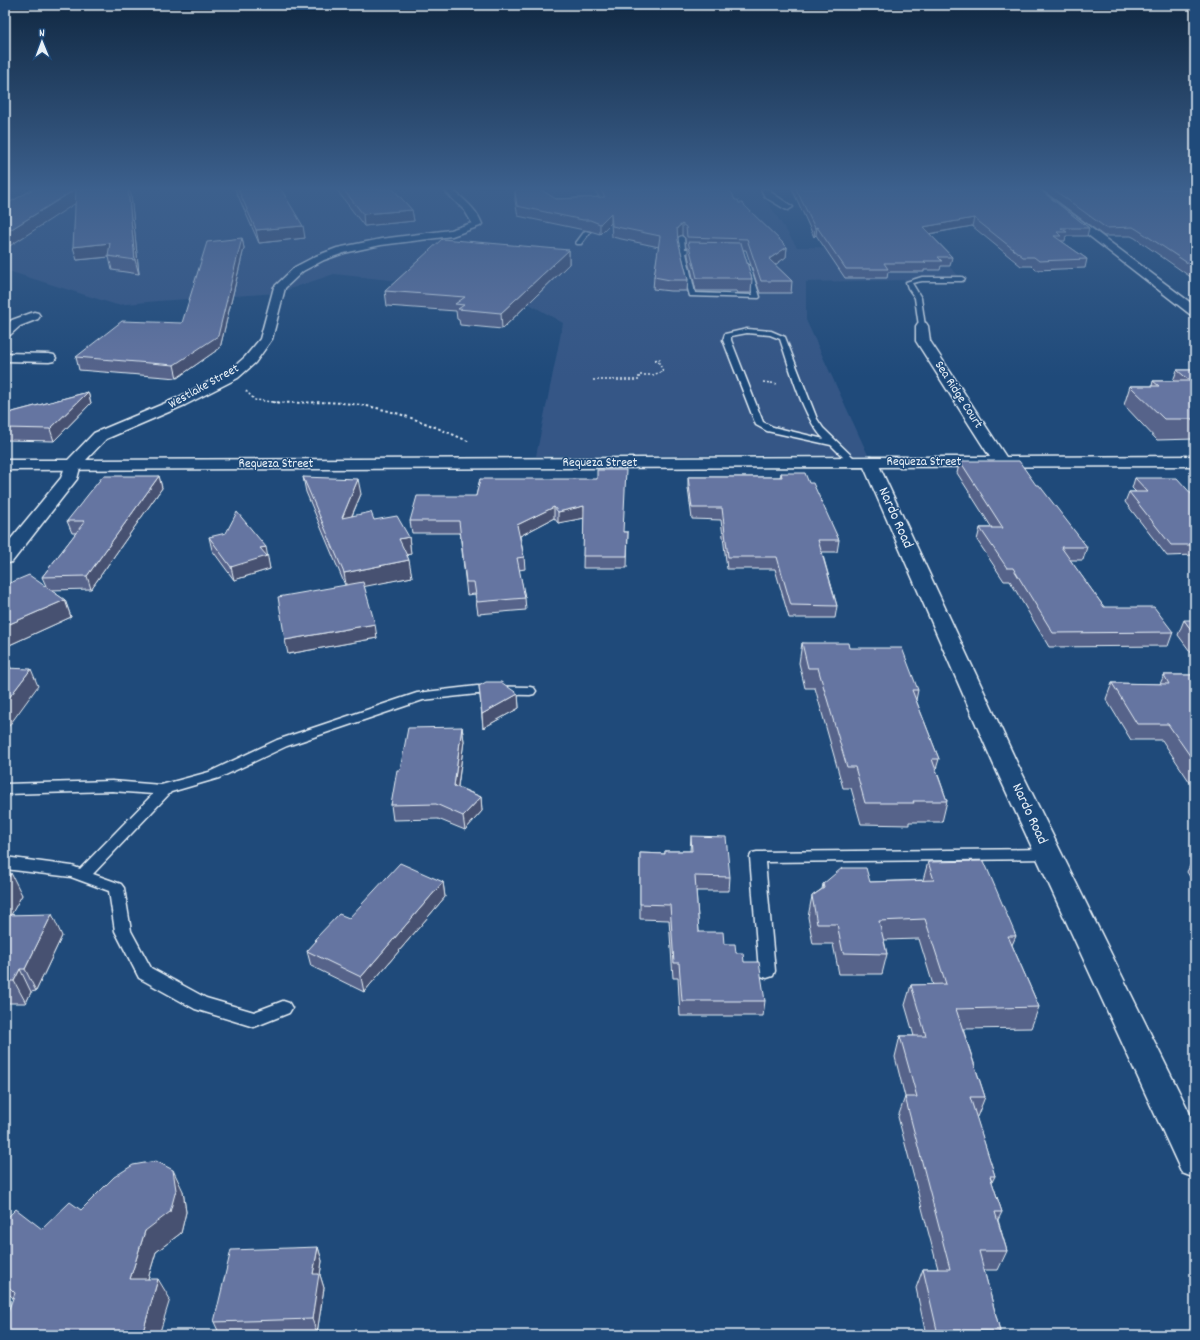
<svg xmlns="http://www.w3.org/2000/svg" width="1200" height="1340" font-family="Dekko,sans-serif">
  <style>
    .built { fill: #345786 }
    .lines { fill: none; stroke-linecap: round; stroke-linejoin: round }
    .service-casing { stroke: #e8f1f8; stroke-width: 3 }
    .minor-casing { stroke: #e8f1f8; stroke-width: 3 }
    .tertiary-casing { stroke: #e8f1f8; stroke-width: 3 }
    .path-far1 { stroke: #e8f1f8; stroke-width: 1.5; stroke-dasharray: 2 2; stroke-linecap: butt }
    .path { stroke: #e8f1f8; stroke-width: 2; stroke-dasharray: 2.5 2.5; stroke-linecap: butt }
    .service { fill: #1f4a7a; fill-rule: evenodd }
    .minor { fill: #1f4a7a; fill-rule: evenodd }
    .tertiary { fill: #1f4a7a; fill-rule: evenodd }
    .wall { fill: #57648a; stroke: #e8f1f8 }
    .shaded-wall { fill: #475171; stroke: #e8f1f8 }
    .building { fill: #6574a1; stroke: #e8f1f8 }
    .labels { text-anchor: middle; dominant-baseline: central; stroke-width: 3; stroke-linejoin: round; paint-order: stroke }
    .far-street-label { font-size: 13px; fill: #e8f1f8; stroke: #1f4a7a }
    .street-label { font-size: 15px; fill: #e8f1f8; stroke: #1f4a7a }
  </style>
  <rect width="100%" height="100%" fill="#1f4a7a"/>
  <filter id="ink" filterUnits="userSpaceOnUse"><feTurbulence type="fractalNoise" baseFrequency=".025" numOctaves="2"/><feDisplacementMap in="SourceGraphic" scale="8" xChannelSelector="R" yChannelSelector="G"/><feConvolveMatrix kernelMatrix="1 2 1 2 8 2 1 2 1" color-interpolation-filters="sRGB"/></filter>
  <g filter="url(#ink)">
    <path class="built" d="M5,189H759L797,247L930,248L962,279L806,282V320L868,455L536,456L563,323L510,293L334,274L278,293L158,301L117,305L5,270Z"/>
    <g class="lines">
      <g class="service-casing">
        <g id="service">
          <path d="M585,231L590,232L581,244H577L576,243Z"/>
          <path d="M681,236L684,238L685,249H703L706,251L703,253H686L695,293L753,295L744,266L747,264L750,266L760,297L759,298L690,296L682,268L678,238Z"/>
          <path d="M922,277H962L965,279L962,281H922L912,283L921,298L925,326L922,328L919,326L915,298L908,288L906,282Z"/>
          <path d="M747,329L771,331L785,337L817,419L823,428L856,460L857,462L856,464H850L831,445L767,431L756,425L723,340L725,334ZM747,333L770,335L780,339C790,368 803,418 824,439L773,427L763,422L731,340V336Z"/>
          <path d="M477,686L530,687L534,688L536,691L534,694L530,695L477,694L423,700L287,746L219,778L171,792L93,874L121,884L124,888L131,931L151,968L206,998L254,1012L283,1001L289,1003L292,1008L289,1013L254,1027L195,1009L139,978L115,931L109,891L71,877L5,869V857L72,866L80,869L153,794L112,791L5,794V784L112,781L161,785L209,772L277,740L417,693Z"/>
          <path d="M1048,849L1053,850L1055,854L1053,858L1048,859L765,862L775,971L773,976L767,978L761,976L759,971L750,857L752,853L757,852Z"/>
        </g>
      </g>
      <g class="minor-casing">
        <g id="minor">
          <path d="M761,189H769L772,193L793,207L788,210L785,209L765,197Z"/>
          <path d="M1029,189H1039L1195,306V316L1191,315Z"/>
          <path d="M34,312L38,313L40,316L38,319L20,326L10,335L5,336V326L12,320Z"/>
          <path d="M922,322L926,323L928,326L930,341L1006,457L1195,456V466L870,467L864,465L862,462L864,459L870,457H990L916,341V326L918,323Z"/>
          <path d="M5,353L49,354L54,355L56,358L54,361L49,362L5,361Z"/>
          <path d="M73,459L79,461L81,464L77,479L12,562L5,564V546L61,478L67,461Z"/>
        </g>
      </g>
      <g class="tertiary-casing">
        <path id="tertiary" d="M443,189H452C464,200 476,208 482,224L480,226L452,236L381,245L344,253L324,260L303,271L285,288L272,339L255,363L238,378L185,405L106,439L86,460L870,457L876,459L1017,763L1195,1124V1178L1182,1173L993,763L864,467L5,470V460H68L94,433L175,399L228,372L245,357L260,339L274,287L295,267L316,256L337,248L381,239L450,230L472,223L465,211Z"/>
      </g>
      <g class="path-far1">
        <path d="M660,359L658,361L654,360Z"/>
        <path d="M593,380H639V375H653L663,371L658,361"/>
        <path d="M763,382L778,384"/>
        <path d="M246,391L255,400L282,403"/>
      </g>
      <path class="path" d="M272,402C296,404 319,401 342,403C388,406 429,424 470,442"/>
      <use href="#service" class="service"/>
      <use href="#minor" class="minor"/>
      <use href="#tertiary" class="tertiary"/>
    </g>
    <g class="wall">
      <path d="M33,189H129L131,195L139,274L112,270L109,257L77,260L75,204Z"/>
      <path d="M235,189H281L305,238L259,243Z"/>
      <path d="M336,189H393L412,210L414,221L364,226Z"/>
      <path d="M594,189H728L735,200L787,247L786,257L775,265L792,281L791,293H760L746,250H743L752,279L751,293H737L736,291H696L688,255V248H686L685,238L682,235L678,237V240L688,280L687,291H670L653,289L654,277L659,247L612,237L611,223L600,234L590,231L584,230L518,216L515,201V191L556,199L599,197Z"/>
      <path d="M792,189H1039L1089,228L1087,236H1066L1065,241H1061L1087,259L1085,268L1036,270L1032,266H1021L972,226L930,234L952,257L950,266H941L940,270H924V272H888L887,278H845L816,235L814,237Z"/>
      <path d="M1041,189H1195V280L1135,238L1131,236H1104Z"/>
      <path d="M242,238L244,248L220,348L177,378L79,370L76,357L182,323Z"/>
      <path d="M569,250V264L502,329L460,325L459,320L457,319L456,311L387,306L385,291Z"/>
      <path d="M1177,370H1195V439L1157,440L1124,405L1130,386H1152L1153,381H1173Z"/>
      <path d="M88,392L91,403L54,441L5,440V414Z"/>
      <path d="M960,461L1036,485L1087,547L1083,560H1070L1104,607L1173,632L1168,646L1049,647L1010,581H1004L977,540L980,528H992L957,473Z"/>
      <path d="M781,473L809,483L839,540L837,552H822L837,606L835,618H789L775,569H727L721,520L692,519L688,488V477H780Z"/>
      <path d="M159,476L162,488L91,589L50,590L65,600L71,617L5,647V585L46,586L42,577L76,533H72L67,521Z"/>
      <path d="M303,477L361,494L352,516L374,520L409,537L411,554H407L412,577L364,586L377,638L288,654L345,585L306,492Z"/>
      <path d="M1135,478L1195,498V555L1167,556L1125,502L1129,492H1136L1132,488Z"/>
      <path d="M480,479L623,532H628L627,568H583L584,518L558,523L554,518L520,536L524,557L525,569L519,570L525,598L526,610L478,614L475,594L467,595L460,533H412L410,521L476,496Z"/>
      <path d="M209,537L269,560H268L270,569L234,580L212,550Z"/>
      <path d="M1184,620L1195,635V658L1178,635Z"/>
      <path d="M802,643L849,648L918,690L916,700L939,759L936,769L947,801L942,822H909V825L861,824L851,788H843L815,688H805L799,663Z"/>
      <path d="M1164,675H1195V790L1162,740H1131L1106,699L1112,683L1160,684Z"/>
      <path d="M479,686L518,694L519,708L483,728Z"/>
      <path d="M462,727L464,741L458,787L481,797L482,811L465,830L438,819L393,820L391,805L400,770Z"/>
      <path d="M691,836L730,877L729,891H696L699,932L724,944L736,953L744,962L765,1001L763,1016H680L678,978H673L669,920L640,919V853L665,854V851H690Z"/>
      <path d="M1195,855V885L1187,872Z"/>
      <path d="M928,862L1016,936L1012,945L1039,1007L1031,1028L963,1029L985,1097L977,1117H976L995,1176L992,1182L1002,1212L998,1220L1007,1251L998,1270H984L1000,1331L998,1335H926L916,1288L923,1269H938L898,1117L905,1097L895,1057L900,1036H914L905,1005L911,985H933L919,939L884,940L887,954L882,974H839L833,944H813L808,917L812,896L822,889L823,884L870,882L923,880Z"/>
      <path d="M5,873L22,895L11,914L62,936L36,991L31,992L26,1003H5Z"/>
      <path d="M443,882L445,897L364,992L311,966L307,951L316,942L315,939L349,918Z"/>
      <path d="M183,1191L186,1212L181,1233L156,1252L148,1279L170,1299L13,1298L5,1290V1220L42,1229L81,1210Z"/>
      <path d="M318,1247L322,1261L320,1275L324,1288L317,1333L220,1335L214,1322Z"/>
    </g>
    <g class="shaded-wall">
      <path d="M76,189L79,201L5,249V233Z"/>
      <path d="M128,189H129L131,195L139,274L135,260Z"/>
      <path d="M412,210L414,221L364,226L363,214Z"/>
      <path d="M611,213V223L600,234V224Z"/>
      <path d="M974,218L972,226L922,235L923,227Z"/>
      <path d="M682,224V235L676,238L677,228Z"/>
      <path d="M303,226L305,238L259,243L256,230Z"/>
      <path d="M817,227L816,235L814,237L815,228Z"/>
      <path d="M242,238L244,248L220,348L177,378L174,365Z"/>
      <path d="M110,243L109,257L77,260L73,247Z"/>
      <path d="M787,247L786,257L768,270L769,259Z"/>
      <path d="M569,250V264L502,329L501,313Z"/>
      <path d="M5,300L7,307L5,309Z"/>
      <path d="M88,392L91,403L54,441L50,429Z"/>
      <path d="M159,476L162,488L91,589L87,576Z"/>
      <path d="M358,479L361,494L344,534L342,518Z"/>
      <path d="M584,506L585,518L558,523V512Z"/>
      <path d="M554,507V518L518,537L517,525Z"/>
      <path d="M409,537L411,554L401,556L399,539Z"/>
      <path d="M266,547L270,569L234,580L231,567L260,548Z"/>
      <path d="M409,560L412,577L347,590L344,573Z"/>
      <path d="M65,600L71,617L5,647V626Z"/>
      <path d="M375,624L377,638L288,654L285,640Z"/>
      <path d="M8,662L16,679L5,673V666Z"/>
      <path d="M31,669L38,686L6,730L5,727V703Z"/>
      <path d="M518,694L519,708L483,728L482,714Z"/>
      <path d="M462,727L464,741L456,800L454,786Z"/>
      <path d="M481,797L482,811L465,830L463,816Z"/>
      <path d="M11,873L22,895L5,926V884Z"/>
      <path d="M443,882L445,897L364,992L361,977Z"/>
      <path d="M52,914L62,936L36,991L25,969Z"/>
      <path d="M20,969L31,992L26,1003L14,981Z"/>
      <path d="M173,1170L183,1191L186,1212L181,1233L156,1252L142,1299L130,1279L145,1231Z"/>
      <path d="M318,1247L322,1261L320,1275L324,1288L317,1333L312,1319L313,1274Z"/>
      <path d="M158,1279L170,1299L159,1335H142Z"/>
    </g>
    <g class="building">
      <path d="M33,189H128L135,260L108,256L110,243L73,247L76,189L5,233V205Z"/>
      <path d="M238,189H281L303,226L256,230Z"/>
      <path d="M343,189H393L412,210L363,214Z"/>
      <path d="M518,189H540L556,199L605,197L600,189H728L732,193L735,200H738L739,203H742L787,247L769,259L792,281H761L747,239L687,237L686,227L682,224L677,228L678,240L688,280H670L654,277L660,236L612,226L611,213L600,224L590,220H583L517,206L515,191Z"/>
      <path d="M796,189H1039L1089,228H1061L1067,232H1057L1061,236H1054L1087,259L1039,261L1034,257H1023L974,218L923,227L952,257H938L942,261H924L926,263H884L888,269H846L817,227L815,228Z"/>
      <path d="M1053,189H1195V268L1138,230L1133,227L1106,228Z"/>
      <path d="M242,238L218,336L174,365L76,357L122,321L182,323L207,242Z"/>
      <path d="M442,239L569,250L501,313L458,309L464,305L455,304L465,297L385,291Z"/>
      <path d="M688,242L741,243L752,279H738L737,278H697Z"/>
      <path d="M1177,370H1195V419H1164L1130,386H1159L1153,381H1190Z"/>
      <path d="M88,392L50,429L5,428V414Z"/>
      <path d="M960,461H1019L1036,485H1039L1087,547H1061L1104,607H1154L1173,632L1053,633L1013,568H1007L980,528H1003Z"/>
      <path d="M597,470H626L623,532H628L627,556H583L584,506L558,512L554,507L517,525L524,557L517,558L525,598L477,602L474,582H466L459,521H410L417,496H476L480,479H597Z"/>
      <path d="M781,473H805L809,483H813L839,540H818L837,606L791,605L777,557H728L722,508H692L688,477H782Z"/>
      <path d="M103,476H159L87,576L42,577L85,521H67Z"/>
      <path d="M303,477L358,479L342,518L371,512L374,520L397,516L409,537L399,539L409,560L344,573Z"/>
      <path d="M1135,478H1177L1195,498V545H1171L1129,492H1148Z"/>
      <path d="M237,512L266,547L260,548L267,556L231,567L209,537L226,533Z"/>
      <path d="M29,575L65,600L5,626V585Z"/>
      <path d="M363,582L375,624L285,640L278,597Z"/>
      <path d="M1184,620H1195V635Z"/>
      <path d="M802,643H848L849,648H902L918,690H912L939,759H932L947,801H913L914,803H865L855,767H847L818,668H808Z"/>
      <path d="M5,662H8L5,666Z"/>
      <path d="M5,668L31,669L5,703Z"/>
      <path d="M1164,675H1195V763L1168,724H1137L1112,683L1169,684Z"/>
      <path d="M486,682H501L518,694L482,714L479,686Z"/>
      <path d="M462,727L454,786L481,797L463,816L436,804L391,805L397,770H400L408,728Z"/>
      <path d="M691,836L726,837L730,877L695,876L699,932H723L724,944H735L736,953H743L744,962H759L765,1001H682L679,963H674L670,905L640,904V853L665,854V851H692Z"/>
      <path d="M984,861L1016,936H1008L1039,1007L956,1009L985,1097H970L995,1176H990L1002,1212H995L1007,1251H979L1000,1331L937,1330L923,1269H950L905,1097H917L900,1036H926L911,985L946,984L925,919L879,921L887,954L843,953L837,924H817L812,896L824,888L823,884L842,868H866L870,882L934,880L928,862Z"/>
      <path d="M400,863L443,882L361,977L307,951L317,940L315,939L339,914L349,918Z"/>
      <path d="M5,873H11L5,884Z"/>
      <path d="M52,914L25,969H20L14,981H5V915Z"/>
      <path d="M156,1161L173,1170L176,1190L170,1212L145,1231L130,1279H158L142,1335H5V1319L15,1293L5,1283V1220L16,1209L42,1229L70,1202L81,1210L114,1177L133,1165Z"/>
      <path d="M318,1247L313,1274H319L312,1319L214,1322L231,1250Z"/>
    </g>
  </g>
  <linearGradient id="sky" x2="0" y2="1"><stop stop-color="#112943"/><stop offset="0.5" stop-color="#3c608d"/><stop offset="1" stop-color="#3c608d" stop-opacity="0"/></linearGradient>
  <rect width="1200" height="377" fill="url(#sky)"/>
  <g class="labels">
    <g class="far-street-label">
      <text transform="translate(204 387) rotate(-29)">Westlake Street</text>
      <text transform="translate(958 395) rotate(57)">Sea Ridge Court</text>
      <text x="924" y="462">Requeza Street</text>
      <text x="600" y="463">Requeza Street</text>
      <text x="276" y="464">Requeza Street</text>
    </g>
    <g class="street-label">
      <text transform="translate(895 518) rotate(66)">Nardo Road</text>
      <text transform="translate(1029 814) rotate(65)">Nardo Road</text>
    </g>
  </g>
  <rect width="1200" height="1340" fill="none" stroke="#1f4a7a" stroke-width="20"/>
  <rect x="10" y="10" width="1180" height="1320" fill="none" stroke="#e8f1f8" stroke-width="1.5" filter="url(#ink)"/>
  <g transform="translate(42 42) rotate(359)" stroke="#1f4a7a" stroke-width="3" paint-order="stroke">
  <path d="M0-3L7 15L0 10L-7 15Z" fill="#e8f1f8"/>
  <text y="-6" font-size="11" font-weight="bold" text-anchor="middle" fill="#e8f1f8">N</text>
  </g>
</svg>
